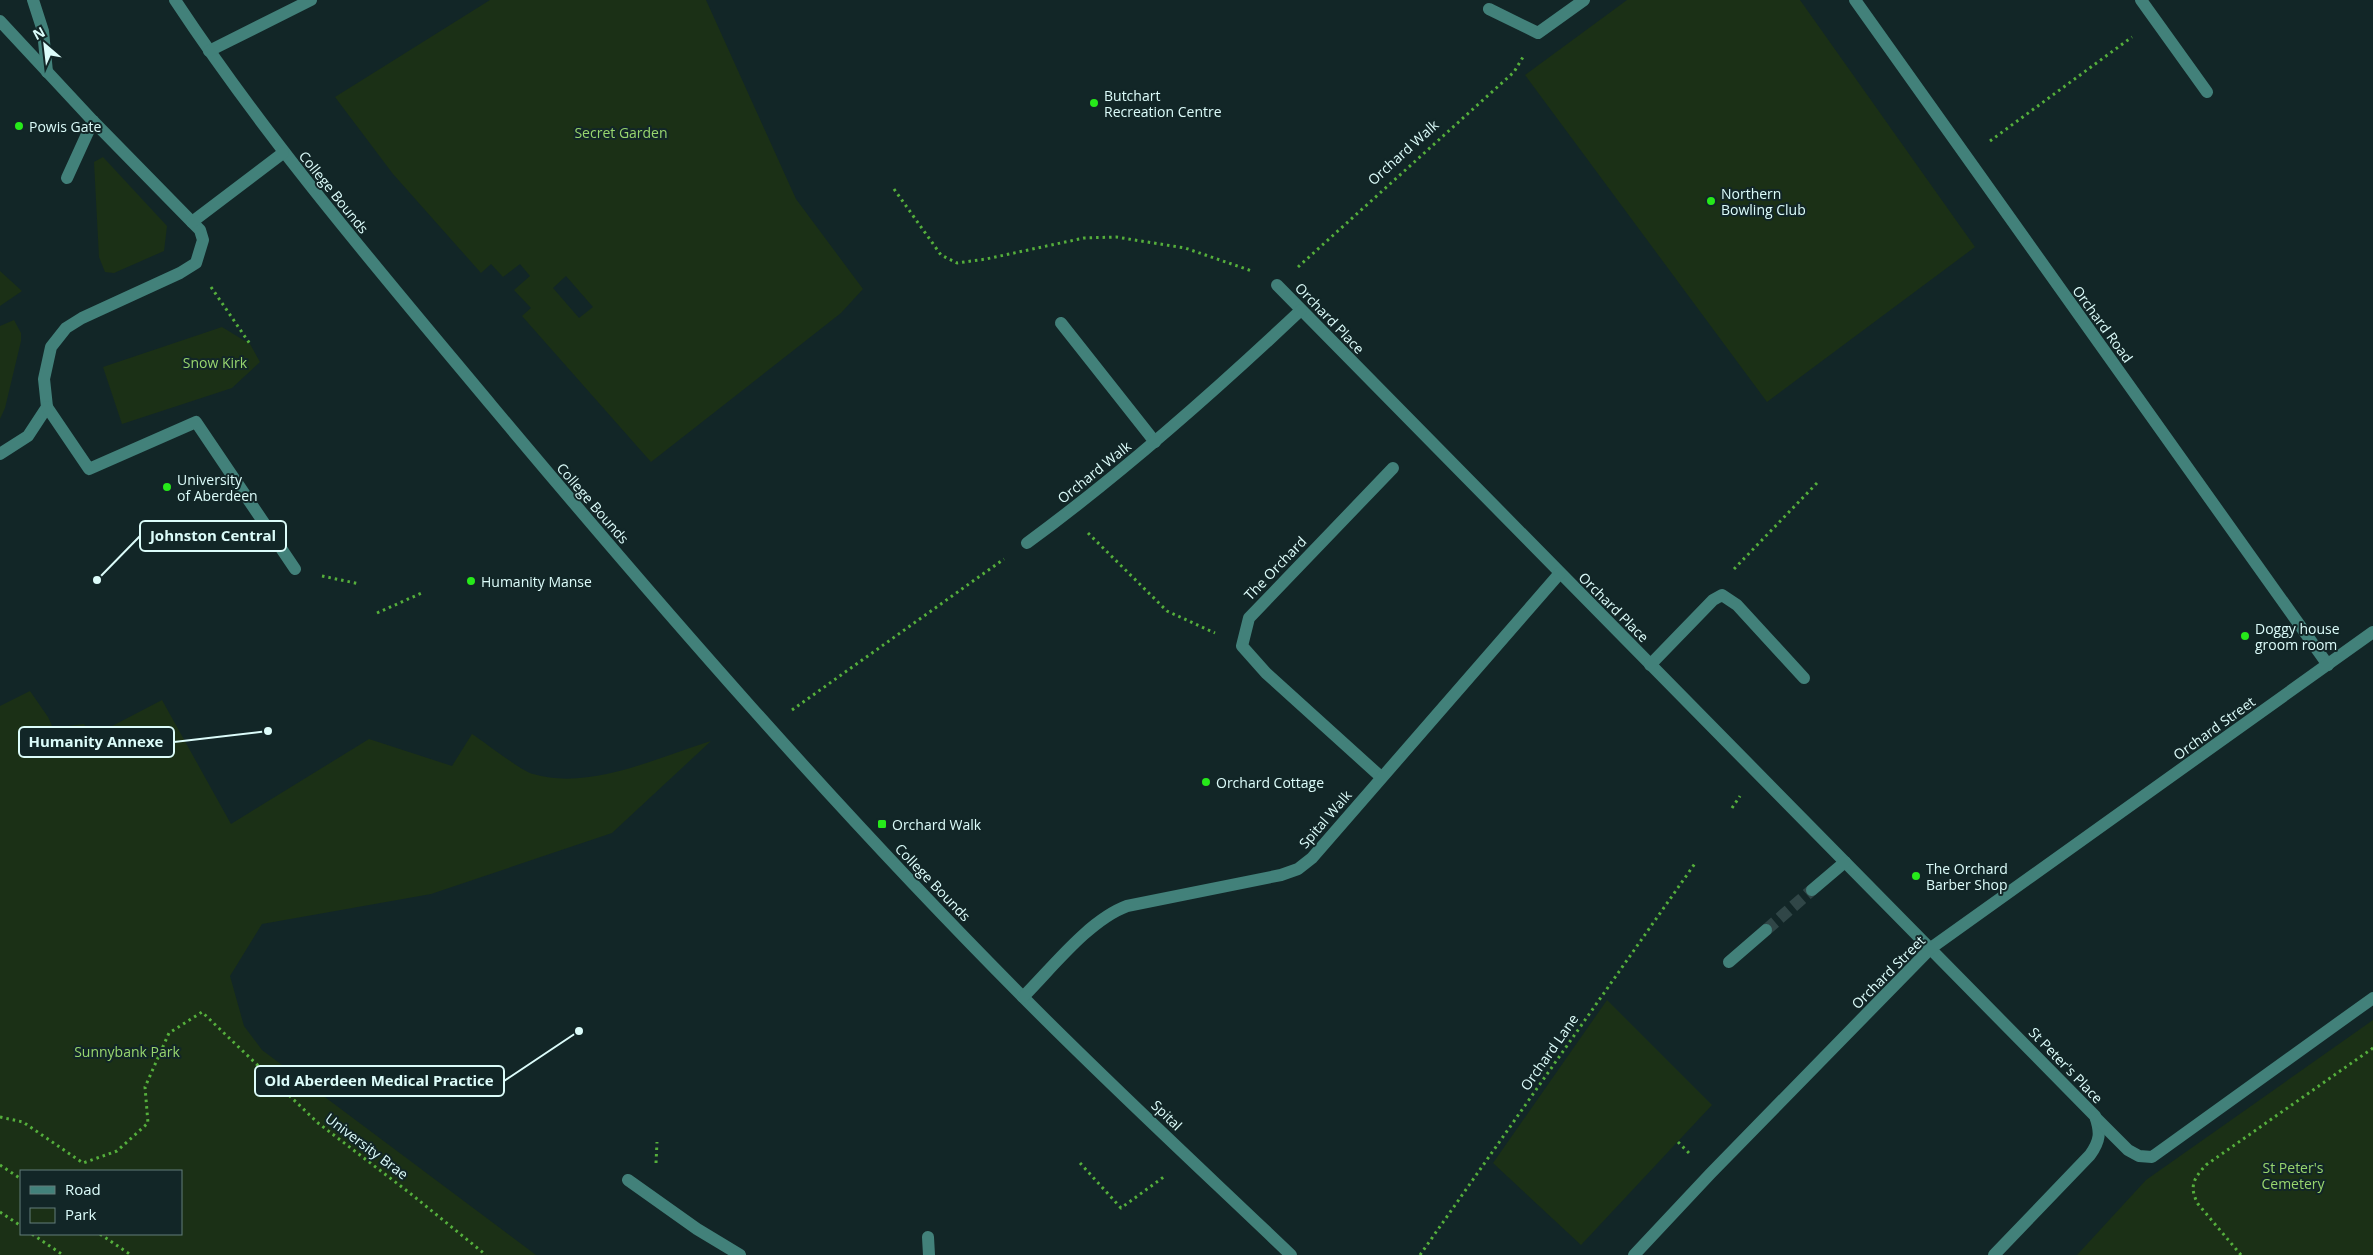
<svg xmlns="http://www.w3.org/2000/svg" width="2373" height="1255" font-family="'Open Sans',sans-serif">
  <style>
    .green { fill: #1b3016; fill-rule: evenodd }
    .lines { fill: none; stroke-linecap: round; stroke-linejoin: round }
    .minor-tunnel { stroke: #304647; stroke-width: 12; stroke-dasharray: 12 6; stroke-linecap: butt }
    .path { stroke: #55af3c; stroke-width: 3; stroke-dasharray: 2.5 4; stroke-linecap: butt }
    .minor { stroke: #42817a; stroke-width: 12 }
    .poi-dot { fill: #26e91a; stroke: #122627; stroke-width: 2 }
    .labels { text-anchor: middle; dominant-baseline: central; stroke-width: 4; stroke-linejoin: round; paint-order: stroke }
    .poi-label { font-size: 14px; fill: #dcfcfa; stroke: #122627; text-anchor: start }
    .park-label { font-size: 14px; fill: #98d66e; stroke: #122627 }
    .street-label { font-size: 14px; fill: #dcfcfa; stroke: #122627 }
    .leader { fill: none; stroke: #dcfcfa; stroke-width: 2 }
    .callout-dot { fill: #dcfcfa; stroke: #122627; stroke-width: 2 }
    .callout { fill: #122627; stroke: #dcfcfa; stroke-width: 2 }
    .callout-label { font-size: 15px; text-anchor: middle; font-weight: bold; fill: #dcfcfa }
  </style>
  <rect width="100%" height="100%" fill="#122627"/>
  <g class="green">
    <path d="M490,0H706L796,199L863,289L841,313L651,462L522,316L531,308L514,290L530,276L520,264L503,277L491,264L481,273L393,174L335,97ZM566,276L593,307L579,318L553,288Z"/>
    <path d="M1627,0H1800L1975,247L1767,402L1525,75Z"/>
    <path d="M103,157L167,226L164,251L114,273L105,272L99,257L94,162Z"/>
    <path d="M0,271L22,291L0,306Z"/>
    <path d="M14,320L21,333V341L5,408L0,419V326Z"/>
    <path d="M222,327L250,344L260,362L232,388L122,424L103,367Z"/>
    <path d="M30,691L48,717L53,728L84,724L93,736L162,700L231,824L369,739L452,766L472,734C486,743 521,771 533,774C589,791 659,757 711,741L612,833L431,894L262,924L230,976L244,1026L262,1050L536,1255H0V706ZM181,1171V1234H21V1171Z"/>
    <path d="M1607,1000L1712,1105L1581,1245L1493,1163Z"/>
    <path d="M2373,1020V1255H2077L2146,1180Z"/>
  </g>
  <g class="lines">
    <path class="minor-tunnel" d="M1766,930L1812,890"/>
    <g class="path">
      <path d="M1990,141L2132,37"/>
      <path d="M894,189L941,255L957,263L986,259L1084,238L1116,237L1185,248L1252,271"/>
      <path d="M1298,267L1514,72L1523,57"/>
      <path d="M211,287L250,344"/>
      <path d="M1088,533L1167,611L1215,633"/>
      <path d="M1734,569L1817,483"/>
      <path d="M322,576L360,584"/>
      <path d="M377,613L424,592"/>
      <path d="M792,710L1004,559"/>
      <path d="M1732,808L1740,796"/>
      <path d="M0,1117L23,1122L83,1163L117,1151L148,1123L145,1087L169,1033L202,1012L318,1123L411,1194L486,1255"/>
      <path d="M1678,1142L1690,1154"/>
      <path d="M656,1163L657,1142"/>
      <path d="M1080,1163L1121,1208L1165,1176"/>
      <path d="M0,1165L21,1179"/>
      <path d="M0,1212L21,1226"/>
      <path d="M32,1234L63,1255"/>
      <path d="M100,1234L131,1255"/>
      <path d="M1420,1255L1696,862"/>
      <path d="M2241,1255L2198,1204C2189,1187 2193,1179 2206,1165L2373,1048"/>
    </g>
    <g class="minor">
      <path d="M33,0L43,31L47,72"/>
      <path d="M175,0C270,144 382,274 492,406C662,609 836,809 1023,997C1110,1085 1201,1169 1291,1255"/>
      <path d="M1855,0L2328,665"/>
      <path d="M2141,0L2207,92"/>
      <path d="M1489,9L1538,33L1584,0"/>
      <path d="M0,21L93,121L192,222L200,230L203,240L196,263L180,273L82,318L66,328L51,347L44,379L47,407L28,436L0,454"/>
      <path d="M209,51L311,0"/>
      <path d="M67,178L93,121"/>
      <path d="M192,222L283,153"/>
      <path d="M1277,285L2095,1116C2101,1133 2100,1141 2090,1155L1994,1255"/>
      <path d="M1061,323L1155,442"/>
      <path d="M47,407L89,469L196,422L295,569"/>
      <path d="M1027,543C1124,472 1214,392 1301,310"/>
      <path d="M1650,665L1713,600L1722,595L1737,605L1804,678"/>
      <path d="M1381,777L1266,673L1242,646L1249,618L1393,468"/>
      <path d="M1812,890L1845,862"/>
      <path d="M1729,962L1766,930"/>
      <path d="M1023,997C1052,968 1089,920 1127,906L1281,875L1298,869L1312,858L1560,573"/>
      <path d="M2096,1118L2128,1150L2139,1156L2152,1157L2373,998"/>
      <path d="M628,1180L697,1229L740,1255"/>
      <path d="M928,1237L929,1255"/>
      <path d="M1634,1255L1711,1173L1931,948L2373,632"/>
    </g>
  </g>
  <g class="poi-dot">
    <circle cx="1094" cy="103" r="5"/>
    <circle cx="19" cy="126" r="5"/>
    <circle cx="1711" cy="201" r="5"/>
    <circle cx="167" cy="487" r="5"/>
    <circle cx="471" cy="581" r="5"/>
    <circle cx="2245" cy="636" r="5"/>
    <circle cx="1206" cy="782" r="5"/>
    <rect x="877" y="819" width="10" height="10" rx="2.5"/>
    <circle cx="1916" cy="876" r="5"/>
  </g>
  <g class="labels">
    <g class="poi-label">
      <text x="1104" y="95">Butchart<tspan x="1104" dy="16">Recreation Centre</tspan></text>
      <text x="29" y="126">Powis Gate</text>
      <text x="1721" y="193">Northern<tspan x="1721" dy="16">Bowling Club</tspan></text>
      <text x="177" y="479">University<tspan x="177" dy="16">of Aberdeen</tspan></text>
      <text x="481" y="581">Humanity Manse</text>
      <text x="2255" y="628">Doggy house<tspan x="2255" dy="16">groom room</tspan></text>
      <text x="1216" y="782">Orchard Cottage</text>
      <text x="892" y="824">Orchard Walk</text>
      <text x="1926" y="868">The Orchard<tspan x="1926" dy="16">Barber Shop</tspan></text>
    </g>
    <g class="park-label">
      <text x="621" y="132">Secret Garden</text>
      <text x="215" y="362">Snow Kirk</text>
      <text x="127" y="1051">Sunnybank Park</text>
      <text x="2293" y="1167">St Peter's<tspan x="2293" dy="16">Cemetery</tspan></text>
    </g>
    <g class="street-label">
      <text transform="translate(1403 152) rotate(-42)">Orchard Walk</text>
      <text transform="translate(334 192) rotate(51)">College Bounds</text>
      <text transform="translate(1330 318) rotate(46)">Orchard Place</text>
      <text transform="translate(2103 324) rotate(54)">Orchard Road</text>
      <text transform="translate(1094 472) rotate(-39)">Orchard Walk</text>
      <text transform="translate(593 503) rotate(49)">College Bounds</text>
      <text transform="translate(1275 568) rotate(-46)">The Orchard</text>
      <text transform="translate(1614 607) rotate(45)">Orchard Place</text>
      <text transform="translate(2214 728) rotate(-36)">Orchard Street</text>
      <text transform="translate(1325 819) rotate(-49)">Spital Walk</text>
      <text transform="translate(933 882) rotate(46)">College Bounds</text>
      <text transform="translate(1888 972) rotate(-45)">Orchard Street</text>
      <text transform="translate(1549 1052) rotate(-55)">Orchard Lane</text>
      <text transform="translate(2066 1065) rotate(46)">St Peter's Place</text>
      <text transform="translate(1167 1115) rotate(44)">Spital</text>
      <text transform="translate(367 1146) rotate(37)">University Brae</text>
    </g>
  </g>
  <path class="leader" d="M97 580L140 536M268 731L174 742M579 1031L504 1081"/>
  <g class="callout-dot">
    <circle cx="97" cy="580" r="5"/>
    <circle cx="268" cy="731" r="5"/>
    <circle cx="579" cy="1031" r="5"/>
  </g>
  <g class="callout">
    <rect x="140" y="521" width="146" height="30" rx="5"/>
    <rect x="19" y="727" width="155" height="30" rx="5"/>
    <rect x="255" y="1066" width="249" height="30" rx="5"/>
  </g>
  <g class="callout-label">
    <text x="213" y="541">Johnston Central</text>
    <text x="96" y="747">Humanity Annexe</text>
    <text x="379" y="1086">Old Aberdeen Medical Practice</text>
  </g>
  <rect x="20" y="1170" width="162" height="65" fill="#122627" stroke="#637c7b"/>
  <rect x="30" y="1186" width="25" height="8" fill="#42817a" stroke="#637c7b"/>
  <text x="65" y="1195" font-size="15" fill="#dcfcfa">Road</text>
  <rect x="30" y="1208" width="25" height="15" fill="#1b3016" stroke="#637c7b"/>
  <text x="65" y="1220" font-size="15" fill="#dcfcfa">Park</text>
  <g transform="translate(45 45) rotate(332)" stroke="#122627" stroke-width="4" paint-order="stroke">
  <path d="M0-4L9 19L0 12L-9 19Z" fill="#dcfcfa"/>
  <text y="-8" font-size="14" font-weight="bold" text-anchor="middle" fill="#dcfcfa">N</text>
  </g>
</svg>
